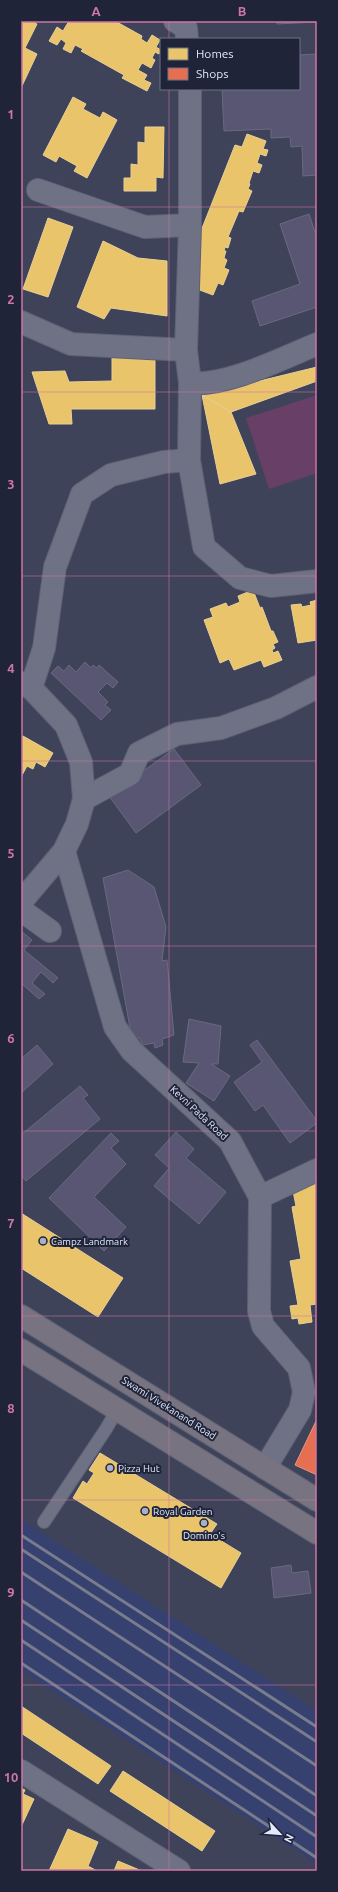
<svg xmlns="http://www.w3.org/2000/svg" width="338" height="1892" font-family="Ubuntu,sans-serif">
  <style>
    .built { fill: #374170 }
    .green { fill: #683f66 }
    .homes { fill: #e9c46a; stroke: #e7cf97 }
    .shops { fill: #e76f51; stroke: #e69485 }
    .building { fill: #595673; stroke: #696a7d }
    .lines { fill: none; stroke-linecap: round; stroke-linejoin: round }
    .service-casing { stroke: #5c6174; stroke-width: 14 }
    .minor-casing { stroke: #5c6174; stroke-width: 24 }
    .primary-casing { stroke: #5c6174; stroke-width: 24 }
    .service { stroke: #6e7284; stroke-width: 12 }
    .minor { stroke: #6e7284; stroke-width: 22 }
    .primary { stroke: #777381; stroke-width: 22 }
    .rail { stroke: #787c8d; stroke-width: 3 }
    .grid { fill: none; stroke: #d076a5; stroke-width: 1; stroke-opacity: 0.55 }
    .poi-dot { fill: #a9afc5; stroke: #1f2438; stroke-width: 1.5 }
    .labels { text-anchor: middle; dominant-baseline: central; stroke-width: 4; stroke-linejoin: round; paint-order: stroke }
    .street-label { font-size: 10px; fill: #e2e9ff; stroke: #1f2438 }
    .poi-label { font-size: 10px; fill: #e2e9ff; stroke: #1f2438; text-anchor: start }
    .neatline { fill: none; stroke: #d076a5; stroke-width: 1.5 }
    .grid-label { font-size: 13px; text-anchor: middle; font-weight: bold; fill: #d076a5 }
  </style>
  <rect width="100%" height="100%" fill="#3e435a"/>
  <path class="built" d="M21,1519L317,1711V1864L21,1671Z"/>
  <path class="green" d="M317,395V473L269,489L246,418Z"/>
  <g class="homes">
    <path d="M21,21H31L37,24L25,48L37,54L21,88Z"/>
    <path d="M69,21H115L142,36L141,39L147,43L152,35L160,40L156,47L161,50L159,54L155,52L152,58L155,60L151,68L142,63L138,70L147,75L144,80L151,83L147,91L122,78L124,75L81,51L83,49L75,45L71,53L63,49L66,43L61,39L57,45L49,41L57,27L63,31Z"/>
    <path d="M73,97L86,104L83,109L100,118L103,112L117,120L87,178L74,171L77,166L59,156L56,162L43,155Z"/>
    <path d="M145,127H164L163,178L156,177V191H124V178H131V164L138,165V142L145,143Z"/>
    <path d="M247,134L266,141L263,149L268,150L266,156L260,154L257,163L262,165L259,173L253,171L249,183L250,184L248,189L252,191L243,212L239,211L228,237L231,238L228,248L225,247L224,251H226L224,258L227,260L224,268L229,270L223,285L218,283L213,295L189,286L201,254L193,251L235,145L242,147Z"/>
    <path d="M48,218L73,227L48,297L23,289Z"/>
    <path d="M103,241L138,258L167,261V316L111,308L104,319L77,307Z"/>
    <path d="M155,354V409H71L72,424H49L32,372L65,371L69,382L112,381V355Z"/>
    <path d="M317,367V381L231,412L202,395Z"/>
    <path d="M202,395L231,412L256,474L220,484Z"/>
    <path d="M253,590L260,608L262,607L271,631H273L278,642L273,644L275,648L272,650L273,653L278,651L282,660L264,667L261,660L234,670L229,659L220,663L204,620L213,617L210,609L226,603L228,607L240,602L238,596Z"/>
    <path d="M317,600V640L298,643L291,605L301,604L302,607L311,605L310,602Z"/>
    <path d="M23,736L53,753L45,767L36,762L33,769L27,766L21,777V738Z"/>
    <path d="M317,1184V1304L310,1305L312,1322L299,1324L298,1318L292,1319L290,1306L298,1305L290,1261L301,1259L292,1207L296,1206L292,1186Z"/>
    <path d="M21,1213L123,1278L98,1317L21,1268Z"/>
    <path d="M100,1453L217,1524L210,1534L241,1553L221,1588L73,1498L83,1481L87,1484L94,1473L89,1470Z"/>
    <path d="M21,1706L111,1766L98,1784L21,1733Z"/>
    <path d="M123,1771L215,1831L202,1851L110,1791Z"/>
    <path d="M21,1788L25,1790L23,1794L34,1799L21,1827Z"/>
    <path d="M68,1829L98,1842L88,1866L97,1871H49Z"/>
    <path d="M118,1861L142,1871H114Z"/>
  </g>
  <path class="shops" d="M317,1419V1475L295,1465Z"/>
  <g class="building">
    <path d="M277,21H317V22L277,24Z"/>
    <path d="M317,54V175L303,176L302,146L291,147L290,137L271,138V129L224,131L222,89H299V55Z"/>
    <path d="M309,214L317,238V307L260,326L252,301L300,284L280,224Z"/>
    <path d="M85,662L91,668L93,665L97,668L99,665L118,682L113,688L107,683L98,692L108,702L105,705L111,710L101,720L51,673L58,666L64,671L69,665L76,672Z"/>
    <path d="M174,749L201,785L136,833L109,796Z"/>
    <path d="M128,870L154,887L166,927L162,961L167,960L174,1035L162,1039L163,1045L155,1048L154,1043L142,1045L140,1038L132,1039L103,878Z"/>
    <path d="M21,931L32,940L24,950L58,978L53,983L41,972L32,983L45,994L39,999L21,983Z"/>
    <path d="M189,1019L221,1026L218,1064H211L230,1076L214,1101L186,1083L199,1063L183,1062Z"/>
    <path d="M257,1040L317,1121V1123L290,1143L263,1105L255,1111L234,1082L262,1062L250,1045Z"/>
    <path d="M37,1045L53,1064L21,1093V1059Z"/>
    <path d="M80,1086L88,1095L83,1098L100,1119L26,1181L21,1175V1135Z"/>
    <path d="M176,1132L194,1149L186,1158L226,1192L199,1224L154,1186L169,1168L155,1155Z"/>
    <path d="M111,1133L119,1141L111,1148L126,1164L94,1197L126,1227L104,1251L49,1198Z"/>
    <path d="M291,1565L292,1573L308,1571L311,1593L274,1598L271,1568Z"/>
  </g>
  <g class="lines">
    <g class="service-casing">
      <path id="service" d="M44,1522L106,1429L117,1410"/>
    </g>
    <g class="minor-casing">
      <g id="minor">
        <path d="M175,21L186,28L187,39"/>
        <path d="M190,89V225L186,350L190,383L189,460L204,547L240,578L271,586L317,581"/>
        <path d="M38,190L145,227L190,225"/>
        <path d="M21,322L71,344L186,350"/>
        <path d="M190,383C226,387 283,358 317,344"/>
        <path d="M21,683L31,688L66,725L81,762L84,799L77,824L64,851L21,902"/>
        <path d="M31,688L44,648L55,567L82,494L111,475L164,462L189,460"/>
        <path d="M84,799L130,774L139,753L177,734L221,728L276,708L317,687"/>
        <path d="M64,851L115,1027L132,1051L230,1141L260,1197L259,1311L263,1326L299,1368L304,1392L300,1410L265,1468"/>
        <path d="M21,910L50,931"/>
        <path d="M260,1197L317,1170"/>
        <path d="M21,1771L179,1871"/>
      </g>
    </g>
    <g class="primary-casing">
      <g id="primary">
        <path d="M21,1316L317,1500"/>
        <path d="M21,1350L317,1533"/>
      </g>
    </g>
    <use href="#service" class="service"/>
    <use href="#minor" class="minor"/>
    <use href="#primary" class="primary"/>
    <g class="rail">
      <path d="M21,1535L317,1727"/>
      <path d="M21,1549L317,1742"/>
      <path d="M21,1572L317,1766"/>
      <path d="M21,1600L317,1796"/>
      <path d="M21,1620L317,1816"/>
      <path d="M21,1640L317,1837"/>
      <path d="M21,1663L317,1858"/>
    </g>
  </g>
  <path class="grid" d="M169,21V39M169,89V1871M21,207H317M21,392H317M21,576H317M21,761H317M21,946H317M21,1131H317M21,1316H317M21,1500H317M21,1685H317"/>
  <g class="poi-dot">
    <circle cx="43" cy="1241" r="4"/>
    <circle cx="110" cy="1468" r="4"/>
    <circle cx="145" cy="1511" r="4"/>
    <circle cx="204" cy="1523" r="4"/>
  </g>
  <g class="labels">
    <g class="street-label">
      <text transform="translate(199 1113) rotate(43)">Kevni Pada Road</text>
      <text transform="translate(169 1408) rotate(32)">Swami Vivekanand Road</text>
    </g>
    <g class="poi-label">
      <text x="51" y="1241">Campz Landmark</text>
      <text x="118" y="1468">Pizza Hut</text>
      <text x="153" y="1511">Royal Garden</text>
      <text x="204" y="1535" text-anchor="middle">Domino's</text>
    </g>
  </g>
  <rect width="338" height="1892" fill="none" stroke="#1f2438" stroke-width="44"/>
  <rect x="160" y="38" width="140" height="52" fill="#1f2438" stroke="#6d7388"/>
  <rect x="168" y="48" width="20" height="12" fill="#e9c46a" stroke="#6d7388"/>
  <text x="196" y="58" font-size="12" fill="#e2e9ff">Homes</text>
  <rect x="168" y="68" width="20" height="12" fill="#e76f51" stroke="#6d7388"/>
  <text x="196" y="78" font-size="12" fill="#e2e9ff">Shops</text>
  <g transform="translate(280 1834) rotate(116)" stroke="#1f2438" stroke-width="3" paint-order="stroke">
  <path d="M0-3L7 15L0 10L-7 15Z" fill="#e2e9ff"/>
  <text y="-6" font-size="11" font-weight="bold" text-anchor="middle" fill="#e2e9ff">N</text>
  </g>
  <rect x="22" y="22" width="294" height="1848" class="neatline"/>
  <g class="grid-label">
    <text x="96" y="16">A</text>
    <text x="242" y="16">B</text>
    <text x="11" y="119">1</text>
    <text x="11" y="304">2</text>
    <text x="11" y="489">3</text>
    <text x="11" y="673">4</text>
    <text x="11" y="858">5</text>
    <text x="11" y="1043">6</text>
    <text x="11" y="1228">7</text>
    <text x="11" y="1413">8</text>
    <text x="11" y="1597">9</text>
    <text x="11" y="1782">10</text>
  </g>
</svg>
